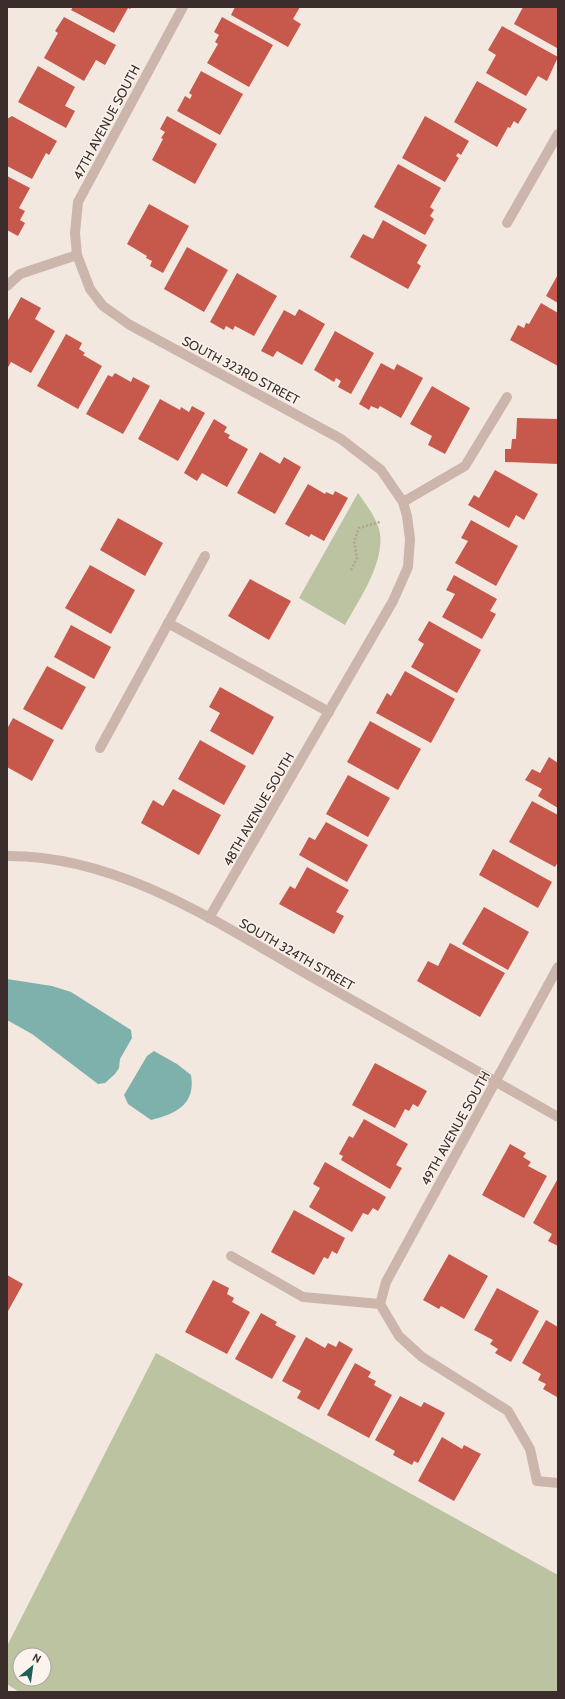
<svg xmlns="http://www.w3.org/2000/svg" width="565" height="1699" font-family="Cabin,sans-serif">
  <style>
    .green { fill: #bcc3a0; fill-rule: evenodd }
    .water { fill: #7fb1ac }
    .building { fill: #c6594c }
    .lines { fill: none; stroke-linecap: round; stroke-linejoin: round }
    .path { stroke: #b8a096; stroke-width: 2.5; stroke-dasharray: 2 2; stroke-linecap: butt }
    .service { stroke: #ccb6ac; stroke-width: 10 }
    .minor { stroke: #ccb6ac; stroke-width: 10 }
    .labels { text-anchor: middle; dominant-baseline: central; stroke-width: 3; stroke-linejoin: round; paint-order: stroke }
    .street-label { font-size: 13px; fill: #3a2d2b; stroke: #fbf3ed }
  </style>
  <rect width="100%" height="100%" fill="#f3e8e0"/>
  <g class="green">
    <path d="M358,493C366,505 378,519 380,534C384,564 359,600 345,625L299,598Z"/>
    <path d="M156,1353L558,1575V1692H19L7,1684V1646ZM20,1655H44V1679H20Z"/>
  </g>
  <g class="water">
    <path d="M7,979L52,986L71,992L131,1030L132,1038L120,1059L119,1068L115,1074L105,1083L98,1084L32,1034L7,1020Z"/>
    <path d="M154,1051L177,1064L191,1075C196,1104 176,1114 151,1120L128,1104L124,1095L147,1056Z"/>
  </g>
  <g class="building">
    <path d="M73,7H132L130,9L128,8L114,33L71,10Z"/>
    <path d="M235,7H300L293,19L301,24L288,47L231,15Z"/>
    <path d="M523,7H558L557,48L514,24Z"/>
    <path d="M64,17L116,45L105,65L96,60L84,81L44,58L58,33L55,31Z"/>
    <path d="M222,17L273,45L249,87L207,63L218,44L215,42L219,35L214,32Z"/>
    <path d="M502,26L558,57L547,81L538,76L526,96L486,73L496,55L488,50Z"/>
    <path d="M38,66L75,87L65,106L75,111L66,128L18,102Z"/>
    <path d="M201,71L243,94L220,135L177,111L185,96L190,99L192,95L189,93Z"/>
    <path d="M477,81L527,109L518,124L514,121L510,128L508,127L497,147L454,122Z"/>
    <path d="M12,116L57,141L49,155L46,153L32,179L7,166V119Z"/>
    <path d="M167,116L217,144L195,184L152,160L163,139L161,138L165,132L160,129Z"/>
    <path d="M425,116L469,141L461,155L458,153L456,156L459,158L445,182L402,158Z"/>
    <path d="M398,164L441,188L430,207L434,210L430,216L434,219L425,235L374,207Z"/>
    <path d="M7,176L30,188L19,208L25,211L20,220L25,223L18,236L7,230Z"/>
    <path d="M149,204L189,226L163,273L150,266L152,261L146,258L147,256L127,244Z"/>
    <path d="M383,220L427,245L417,263L421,266L408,289L350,257L363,234L373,239Z"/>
    <path d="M187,247L228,270L204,312L164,289Z"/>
    <path d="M237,273L277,296L254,336L235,326L233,330L226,326L224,330L210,322Z"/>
    <path d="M557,276H558V303L546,296Z"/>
    <path d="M21,297L41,308L35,319L55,331L31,373L11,362L7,369V322Z"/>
    <path d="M541,303L558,313V366L510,340L518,325L524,328L526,323L529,324Z"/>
    <path d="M299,309L325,324L302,365L277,351L273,357L261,351L284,310L295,316Z"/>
    <path d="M335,331L374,353L351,394L338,387L341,381L336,378L334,382L314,370Z"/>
    <path d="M66,334L82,343L79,349L85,353L83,355L102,366L78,409L37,386Z"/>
    <path d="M381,363L394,370L397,364L423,378L401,418L380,406L378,409L371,406L369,410L359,404Z"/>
    <path d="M115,373L131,382L133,377L150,386L123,434L86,414L108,375L112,377Z"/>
    <path d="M432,386L470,408L445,454L428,445L432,436L410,424Z"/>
    <path d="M160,399L180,410L181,407L189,412L192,406L205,413L178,461L138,439Z"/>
    <path d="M517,418L558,419V464L505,462V449H511L512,439H516Z"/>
    <path d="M214,419L227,427L224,432L230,435L228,438L248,449L227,487L202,473L197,481L184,473Z"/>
    <path d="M260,452L280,464L284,457L301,467L275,514L237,493Z"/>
    <path d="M495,470L538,494L524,520L516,515L509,528L468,505L474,495L479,498Z"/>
    <path d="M308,484L325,494L326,492L333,495L335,491L348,498L324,541L311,534L309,537L285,524Z"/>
    <path d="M118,518L163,543L145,576L100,550Z"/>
    <path d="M471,520L518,546L496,586L455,563L468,541L461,538Z"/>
    <path d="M90,565L135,590L111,634L65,608Z"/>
    <path d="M454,575L497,599L490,611L496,614L482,639L442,617L455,594L446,590Z"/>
    <path d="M250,579L291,601L269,640L228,616Z"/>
    <path d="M429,621L481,650L457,693L411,667L424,644L418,640Z"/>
    <path d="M71,625L111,647L94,679L54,657Z"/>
    <path d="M47,666L86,687L62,730L23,709Z"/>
    <path d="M405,671L455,699L431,743L376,713L387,693L391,696Z"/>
    <path d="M220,687L274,717L253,755L210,731L220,713L209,707Z"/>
    <path d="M13,718L54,740L32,781L7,767V729Z"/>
    <path d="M370,721L421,749L398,790L347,762Z"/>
    <path d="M200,740L246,766L224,805L178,779Z"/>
    <path d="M549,757L558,763V808L538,796L542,789L525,780L532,769L540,773Z"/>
    <path d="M348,775L390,798L368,837L326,814Z"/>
    <path d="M173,789L221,815L199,855L141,823L153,800L163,806Z"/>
    <path d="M532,801L558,815V862L555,867L509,842Z"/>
    <path d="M326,822L368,845L347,882L299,855L309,837L315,840Z"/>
    <path d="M493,849L552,882L538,908L479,875Z"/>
    <path d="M307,867L349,890L336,912L344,916L334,934L279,904L290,886L295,889Z"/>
    <path d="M484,907L529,932L508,970L462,944Z"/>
    <path d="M450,943L505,973L480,1017L417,981L428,961L438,966Z"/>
    <path d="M375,1063L427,1091L418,1107L413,1104L409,1111L405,1109L395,1128L352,1105Z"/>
    <path d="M364,1119L408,1144L396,1165L402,1168L390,1189L341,1160L343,1156L339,1154L349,1136L353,1138Z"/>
    <path d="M510,1144L526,1153L523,1157L531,1162L528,1166L547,1176L524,1218L482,1195Z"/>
    <path d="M325,1162L386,1197L378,1211L373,1208L368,1215L363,1213L352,1232L309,1207L320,1188L313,1184Z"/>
    <path d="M557,1180H558V1246L548,1241L552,1234L533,1223Z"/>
    <path d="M294,1210L345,1238L337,1254L332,1251L328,1259L324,1257L314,1275L271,1252Z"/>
    <path d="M449,1254L488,1276L464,1319L441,1306L439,1309L423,1300Z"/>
    <path d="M7,1275L23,1284L7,1313Z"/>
    <path d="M213,1280L229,1288L227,1294L234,1298L232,1302L250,1312L227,1354L185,1332Z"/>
    <path d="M497,1288L539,1311L511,1362L495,1353L498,1349L490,1344L493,1340L474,1330Z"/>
    <path d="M261,1313L277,1322L275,1325L296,1336L272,1379L235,1359Z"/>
    <path d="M546,1320L558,1327L557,1397L543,1389L546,1384L538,1380L541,1374L522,1363Z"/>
    <path d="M306,1337L325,1348L328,1343L336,1347L339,1341L353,1349L319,1410L297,1398L301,1391L282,1381Z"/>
    <path d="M355,1363L371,1372L368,1377L376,1381L374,1385L392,1395L369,1438L327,1415Z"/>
    <path d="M400,1396L421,1407L424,1402L445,1413L418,1463L414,1461L412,1465L393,1455L395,1451L375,1440Z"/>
    <path d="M442,1437L462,1449L464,1445L481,1454L454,1501L418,1481Z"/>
  </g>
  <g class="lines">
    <path class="path" d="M351,570L357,558L354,541L359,528L380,522"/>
    <g class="service">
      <path d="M7,286L20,274L77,255"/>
      <path d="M403,502L465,466L507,397"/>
      <path d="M231,1256L303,1297L380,1304"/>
      <path d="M537,1481L558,1483"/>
    </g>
    <g class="minor">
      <path d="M183,7L78,202L75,233L77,255L90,289L103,306L130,325L341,439L381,470L403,502L407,516L410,539L408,567L393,601L209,918"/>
      <path d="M507,223L558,134"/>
      <path d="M168,623L329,712"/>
      <path d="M100,748L205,556"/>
      <path d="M7,856C123,855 227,929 324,984C402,1028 480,1073 558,1117"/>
      <path d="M537,1481L530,1449L508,1411L422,1357L399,1336L380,1304L386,1282L558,967"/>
    </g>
  </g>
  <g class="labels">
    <g class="street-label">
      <text transform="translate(106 122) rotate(-62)">47TH AVENUE SOUTH</text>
      <text transform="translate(241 370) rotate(28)">SOUTH 323RD STREET</text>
      <text transform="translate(258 809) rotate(-60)">48TH AVENUE SOUTH</text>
      <text transform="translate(297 954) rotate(30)">SOUTH 324TH STREET</text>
      <text transform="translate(455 1128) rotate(-61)">49TH AVENUE SOUTH</text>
    </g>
  </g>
  <rect width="565" height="1699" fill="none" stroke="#3a2d2b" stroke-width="16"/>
  <g transform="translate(32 1667) rotate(29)"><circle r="19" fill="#fbf3ed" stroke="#aea49f"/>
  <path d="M0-3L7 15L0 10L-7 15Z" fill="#205c58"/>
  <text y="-6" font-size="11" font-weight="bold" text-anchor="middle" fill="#3a2d2b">N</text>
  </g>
</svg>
